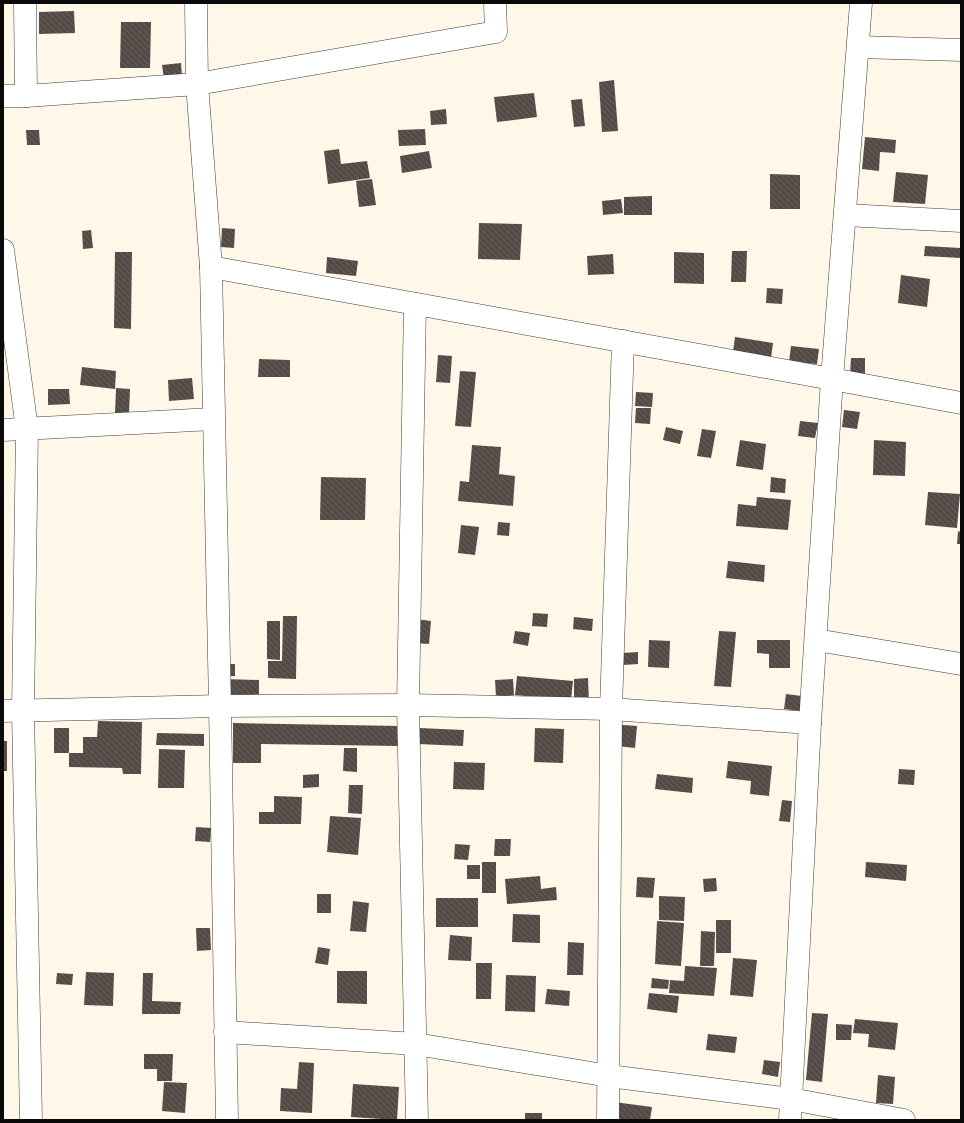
<svg xmlns="http://www.w3.org/2000/svg" width="964" height="1123" font-family="'Playfair Display',serif">
  <style>
    .building { fill: url(#building-back-hatch) }
    .lines { fill: none; stroke-linecap: round; stroke-linejoin: round }
    .street-casing { stroke: #3d3d3d; stroke-width: 23 }
    .street { stroke: #fff; stroke-width: 22 }
  </style>
  <defs>
    <pattern id="building-back-hatch" width="6" height="6" patternUnits="userSpaceOnUse"><rect width="6" height="6" fill="#544a46"/><path d="M-1 5l2 2M0 0l6 6M5-1l2 2" fill="none" stroke="#68605c"/></pattern>
  </defs>
  <rect width="100%" height="100%" fill="#fff8e8"/>
  <g class="building">
    <path d="M74,11L75,33L39,34V12Z"/>
    <path d="M121,22H151L150,68H120Z"/>
    <path d="M181,63L182,77L164,79L162,65Z"/>
    <path d="M614,80L618,131L602,132L599,82Z"/>
    <path d="M534,93L537,117L497,122L494,97Z"/>
    <path d="M582,99L585,126L574,127L571,100Z"/>
    <path d="M446,109L447,124L431,125L430,111Z"/>
    <path d="M425,129L426,145L399,146L398,130Z"/>
    <path d="M26,130H39L40,145H27Z"/>
    <path d="M865,137L896,140L895,153L880,152L879,171L862,169Z"/>
    <path d="M339,149L341,164L367,161L370,178L328,184L324,151Z"/>
    <path d="M429,151L432,168L402,173L400,156Z"/>
    <path d="M896,172L928,175L925,204L893,202Z"/>
    <path d="M770,174L800,175V209H770Z"/>
    <path d="M372,179L376,205L359,207L356,181Z"/>
    <path d="M652,196V215H624V197Z"/>
    <path d="M621,199L623,213L603,215L602,201Z"/>
    <path d="M479,223L522,224L520,260L478,259Z"/>
    <path d="M222,228L235,229L234,248L221,247Z"/>
    <path d="M91,230L93,248L83,249L82,231Z"/>
    <path d="M925,246L961,248V258L924,256Z"/>
    <path d="M732,251H747L746,282H731Z"/>
    <path d="M115,252H132L131,329L114,328Z"/>
    <path d="M674,252L704,253V284L674,283Z"/>
    <path d="M613,254L614,274L588,275L587,256Z"/>
    <path d="M327,257L358,261L356,276L326,273Z"/>
    <path d="M901,275L930,279L927,307L898,303Z"/>
    <path d="M767,288L783,289L782,304L766,303Z"/>
    <path d="M735,337L773,343L771,358L733,352Z"/>
    <path d="M791,346L819,349L817,364L789,362Z"/>
    <path d="M438,355L452,356L450,383L436,382Z"/>
    <path d="M851,358H865V375H850Z"/>
    <path d="M259,359L290,360V377H258Z"/>
    <path d="M82,367L116,371L115,389L80,385Z"/>
    <path d="M460,371L476,372L471,427L455,426Z"/>
    <path d="M192,378L194,399L169,401L168,380Z"/>
    <path d="M116,388L130,389L129,414H115Z"/>
    <path d="M48,389H69L70,404L48,405Z"/>
    <path d="M636,392L653,393L652,407L635,406Z"/>
    <path d="M636,408H651L650,424L635,423Z"/>
    <path d="M844,410L860,412L857,429L842,427Z"/>
    <path d="M800,421L818,423L815,438L798,436Z"/>
    <path d="M666,427L683,431L680,444L663,440Z"/>
    <path d="M702,429L716,431L711,458L697,456Z"/>
    <path d="M740,440L766,444L763,470L736,466Z"/>
    <path d="M874,440L906,442L905,476L873,475Z"/>
    <path d="M472,445L501,447L499,474L515,476L513,506L458,501L460,481L469,482Z"/>
    <path d="M321,477L366,478L365,520H320Z"/>
    <path d="M771,477L786,479L785,493L770,492Z"/>
    <path d="M928,492L960,494L957,528L925,525Z"/>
    <path d="M757,497L791,500L788,530L736,526L738,504L756,506Z"/>
    <path d="M498,522L510,523L509,536L497,535Z"/>
    <path d="M461,525L479,527L475,555L458,553Z"/>
    <path d="M958,531L961,532V544H957Z"/>
    <path d="M728,561L765,565L764,582L726,578Z"/>
    <path d="M533,613L548,614L547,627L532,626Z"/>
    <path d="M283,616H297L296,679L268,678V661H282Z"/>
    <path d="M574,617L593,619L592,631L573,629Z"/>
    <path d="M416,619L431,621L429,644L414,643Z"/>
    <path d="M267,621H280V660L267,659Z"/>
    <path d="M515,631L530,633L528,646L513,643Z"/>
    <path d="M719,631L736,632L731,687L714,686Z"/>
    <path d="M649,640L670,641L669,668L648,667Z"/>
    <path d="M757,640H790V668H769V654L757,653Z"/>
    <path d="M638,652V664L623,665L622,653Z"/>
    <path d="M216,664H235V676L216,677Z"/>
    <path d="M517,676L573,681L571,700L515,695Z"/>
    <path d="M588,678L589,703L574,704V679Z"/>
    <path d="M224,679L259,680V702L223,701Z"/>
    <path d="M513,679L514,695L496,697L495,680Z"/>
    <path d="M786,694L802,696L800,711L784,709Z"/>
    <path d="M98,721L142,722L141,774H123L122,768L69,767V753H83V737H97Z"/>
    <path d="M233,723L400,726L399,746L261,744V763H233Z"/>
    <path d="M610,724L637,726L635,748L608,745Z"/>
    <rect x="54" y="728" width="15" height="25"/>
    <path d="M419,728L464,730L463,746L418,744Z"/>
    <path d="M535,728L564,729L563,763L534,762Z"/>
    <path d="M157,733L204,734V746L156,745Z"/>
    <rect x="3" y="741" width="4" height="30"/>
    <path d="M344,748H357V772L343,771Z"/>
    <path d="M159,749L185,750L184,788H158Z"/>
    <path d="M728,761L772,766L769,796L750,794L751,781L726,778Z"/>
    <path d="M454,762L485,763L484,790L453,789Z"/>
    <path d="M899,769L915,770L914,785L898,784Z"/>
    <path d="M319,774V787L303,788V775Z"/>
    <path d="M657,774L693,778L692,793L655,789Z"/>
    <path d="M349,785H363L362,814L348,813Z"/>
    <path d="M274,796L302,797L301,824H259V812H274Z"/>
    <path d="M782,800L792,801L790,822L779,821Z"/>
    <path d="M330,816L361,818L358,855L327,852Z"/>
    <path d="M196,827L211,828L210,842L195,841Z"/>
    <path d="M495,839H511L510,856H494Z"/>
    <path d="M455,844L470,845L468,860L454,859Z"/>
    <rect x="482" y="862" width="14" height="31"/>
    <path d="M866,862L907,865L906,881L865,877Z"/>
    <rect x="467" y="865" width="13" height="14"/>
    <path d="M540,876L541,889L556,887L557,900L507,904L505,879Z"/>
    <path d="M637,877L655,878L653,898L636,897Z"/>
    <path d="M716,878L717,891L704,892L703,879Z"/>
    <rect x="317" y="894" width="14" height="19"/>
    <path d="M659,896L685,897L684,921L659,920Z"/>
    <rect x="436" y="898" width="42" height="29"/>
    <path d="M353,901L369,903L366,932L350,931Z"/>
    <path d="M513,914L540,915V943L512,942Z"/>
    <rect x="716" y="920" width="15" height="33"/>
    <path d="M657,921L684,923L681,966L655,964Z"/>
    <path d="M196,928H210L211,950L197,951Z"/>
    <path d="M701,931L715,932L714,966H700Z"/>
    <path d="M450,935L472,937L471,961L448,960Z"/>
    <path d="M568,942L584,943L583,975H567Z"/>
    <path d="M318,947L330,949L328,965L315,963Z"/>
    <path d="M733,958L757,960L753,997L730,995Z"/>
    <path d="M476,963H492L491,999H476Z"/>
    <path d="M685,966L717,968L714,996L669,993L670,980L684,981Z"/>
    <path d="M337,971H367V1004L337,1003Z"/>
    <path d="M86,972L114,973L113,1006L84,1005Z"/>
    <path d="M57,973L73,974L72,985L56,984Z"/>
    <path d="M143,973H153L152,1001L181,1002L180,1014H142Z"/>
    <path d="M506,975L536,976L535,1012L505,1011Z"/>
    <path d="M652,978L669,980L668,989L651,988Z"/>
    <path d="M547,989L570,991L569,1006L545,1004Z"/>
    <path d="M649,993L679,996L677,1013L647,1009Z"/>
    <path d="M812,1013L828,1014L822,1082L806,1080Z"/>
    <path d="M855,1019L898,1023L895,1050L868,1047L869,1034L853,1033Z"/>
    <path d="M836,1024L852,1025L851,1040H836Z"/>
    <path d="M708,1034L737,1037L735,1053L706,1050Z"/>
    <path d="M144,1054H173L172,1081H157V1069H144Z"/>
    <path d="M764,1060L780,1062L778,1077L762,1074Z"/>
    <path d="M299,1062L314,1063L312,1113L280,1111L281,1088L297,1089Z"/>
    <path d="M878,1075L895,1077L893,1104L876,1103Z"/>
    <path d="M164,1082L187,1083L185,1113L162,1111Z"/>
    <path d="M353,1084L399,1087L397,1120L351,1117Z"/>
    <path d="M614,1102L652,1107L650,1120H629L612,1118Z"/>
    <rect x="525" y="1113" width="17" height="7"/>
  </g>
  <g class="lines">
    <g class="street-casing">
      <g id="street">
        <path d="M25,3L26,96"/>
        <path d="M196,3L197,84L211,267L220,706L227,1120"/>
        <path d="M858,47L961,50"/>
        <path d="M3,96H26L197,84L496,32L495,3"/>
        <path d="M845,215L961,221"/>
        <path d="M3,250L27,429L23,711L31,1120"/>
        <path d="M211,267L832,379L961,403"/>
        <path d="M415,304L408,705L417,1120"/>
        <path d="M3,430L213,419"/>
        <path d="M816,640L961,664"/>
        <path d="M3,711L220,706L408,705L611,709L810,723"/>
        <path d="M225,1032L416,1044L609,1076L791,1099L904,1120"/>
        <path d="M608,1120L611,709L623,341"/>
        <path d="M790,1120L810,723L832,379L861,3"/>
      </g>
    </g>
    <use href="#street" class="street"/>
  </g>
  <rect width="964" height="1123" fill="none" stroke="#0a0a0a" stroke-width="8"/>
</svg>
